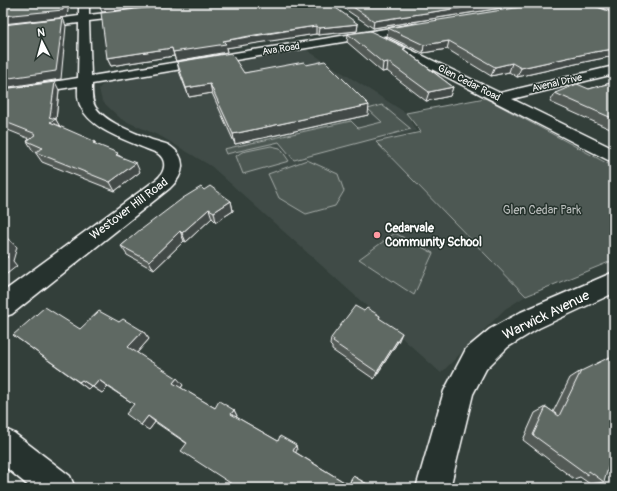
<svg xmlns="http://www.w3.org/2000/svg" width="617" height="491" font-family="Pangolin,sans-serif">
  <style>
    .built { fill: #404c47 }
    .green { fill: #4d5853; stroke: #a6aca9 }
    .lines { fill: none; stroke-linecap: round; stroke-linejoin: round }
    .minor-casing { stroke: #fff; stroke-width: 3 }
    .minor { fill: #26332d; fill-rule: evenodd }
    .wall { fill: #525a56; stroke: #fff }
    .shaded-wall { fill: #424a46; stroke: #fff }
    .building { fill: #5f6964; stroke: #fff }
    .poi-dot { fill: #ff9aa2; stroke: #26332d; stroke-width: 1.5 }
    .labels { text-anchor: middle; dominant-baseline: central; stroke-width: 3; stroke-linejoin: round; paint-order: stroke }
    .far-street-label { font-size: 10px; fill: #fff; stroke: #26332d }
    .street-label { font-size: 12px; fill: #fff; stroke: #26332d }
    .park-label { font-size: 12px; fill: #b8bcba; stroke: #26332d }
    .poi-label { font-size: 12px; font-weight: bold; fill: #fff; stroke: #26332d; text-anchor: start }
    .near-street-label { font-size: 14px; fill: #fff; stroke: #26332d }
  </style>
  <rect width="100%" height="100%" fill="#333f3a"/>
  <filter id="ink" filterUnits="userSpaceOnUse"><feTurbulence type="fractalNoise" baseFrequency=".025" numOctaves="2"/><feDisplacementMap in="SourceGraphic" scale="8" xChannelSelector="R" yChannelSelector="G"/><feConvolveMatrix kernelMatrix="1 2 1 2 8 2 1 2 1" color-interpolation-filters="sRGB"/></filter>
  <g filter="url(#ink)">
    <path class="built" d="M305,49L406,113L416,131L376,142L526,296L505,309L441,373L211,166L162,137L121,119L102,101L99,89L102,85L109,82Z"/>
    <g class="green">
      <path d="M485,98L614,167V260L526,296L376,142L421,132L406,113Z"/>
      <path d="M382,105L411,129L294,160L279,142L226,154L224,149L351,121L358,128L382,122L368,109Z"/>
      <path d="M271,146L280,148L289,161L243,174L236,156L242,152Z"/>
      <path d="M307,160L338,174L344,191L335,206L306,214L279,198L268,174Z"/>
      <path d="M395,233L433,253L414,295L359,259Z"/>
    </g>
    <g class="lines">
      <g class="minor-casing">
        <g id="minor">
          <path d="M79,3H89V15L131,10L136,13L131,16L89,21L91,76L416,24L420,25L421,27L420,29L382,36L500,93L614,66V74L512,99L614,149V161L608,160L377,41L375,39L378,36L92,84C92,92 91,101 96,108C108,124 134,132 152,140C158,142 165,143 170,146C188,158 184,175 170,188L12,314L3,317V292L157,179C165,172 168,160 157,153C151,150 143,148 137,145C118,137 90,127 81,107C77,100 78,93 78,86L3,98V90L78,78L79,23L3,32V26L79,16Z"/>
          <path d="M614,272V293L539,328L508,347L486,369L473,394L450,488H416L444,391L466,349L490,329L521,312Z"/>
          <path d="M3,428L14,433L70,476L75,488H31L3,465Z"/>
        </g>
      </g>
      <use href="#minor" class="minor"/>
    </g>
    <g class="wall">
      <path d="M191,3L358,24L357,31L318,35L316,34L256,43L226,48L227,52L176,61L174,56L111,66L107,58Z"/>
      <path d="M336,3H533L373,28Z"/>
      <path d="M589,3H614V13Z"/>
      <path d="M614,13V56L589,61L517,77L509,72L491,76L447,49L423,53L387,36L388,28Z"/>
      <path d="M348,34L405,50L453,87L450,96L426,101L387,71L382,72L347,42Z"/>
      <path d="M177,62L244,73L306,65L368,115L235,144L212,93L189,97L179,71Z"/>
      <path d="M614,82V127L610,129L550,102L555,93L589,89Z"/>
      <path d="M3,89L59,90L56,120L60,127L120,156L140,172L115,191L42,162L35,152H36L33,151L27,141L30,139L3,128Z"/>
      <path d="M231,201L233,211L216,222L212,218L186,242L184,241L154,270L127,255L121,246L142,229Z"/>
      <path d="M364,311L380,316L379,318L399,340L374,379L332,350V347L330,345L331,338Z"/>
      <path d="M119,322L143,331L149,339L137,353L183,385L181,388L215,408L234,410L237,416L236,417L278,441L297,450L295,452L349,485L351,479L353,476L369,485L237,488L186,443L155,422L149,430L134,404L108,387L102,393L91,386L88,389L13,335L80,329Z"/>
      <path d="M581,371L604,482L590,484L580,477L574,479L523,440L535,413L546,407L553,412L570,378Z"/>
    </g>
    <g class="shaded-wall">
      <path d="M64,3H69L67,17L3,24V16Z"/>
      <path d="M115,3H178L102,12L99,5Z"/>
      <path d="M491,3H533L373,28L374,21Z"/>
      <path d="M63,18L66,26L61,79L3,88V79Z"/>
      <path d="M358,24L357,31L318,35L319,28Z"/>
      <path d="M316,26V34L226,48L227,52L176,61L173,52L223,41Z"/>
      <path d="M449,41L447,49L423,53L424,45Z"/>
      <path d="M172,48L174,56L111,66L107,58Z"/>
      <path d="M614,49V56L589,61L517,77L521,68L594,52Z"/>
      <path d="M388,62L387,71L382,72L383,63Z"/>
      <path d="M512,63L509,72L491,76L495,67Z"/>
      <path d="M55,82L59,90L56,120L61,128L50,122L49,117Z"/>
      <path d="M210,84L212,93L189,97L186,88Z"/>
      <path d="M453,87L450,96L426,101L429,92Z"/>
      <path d="M369,105L368,115L235,144L233,134Z"/>
      <path d="M614,123V127L610,129Z"/>
      <path d="M136,163L140,172L115,191L110,182Z"/>
      <path d="M231,201L233,211L216,222L214,212Z"/>
      <path d="M209,209L212,218L186,242L182,233Z"/>
      <path d="M180,231L184,241L154,270L149,261Z"/>
      <path d="M7,238L17,247L13,261L17,266L3,277V252Z"/>
      <path d="M143,331L149,339L135,355L128,347Z"/>
      <path d="M402,333L399,340L374,379L377,372Z"/>
      <path d="M177,378L183,385L179,390L173,383Z"/>
      <path d="M82,380L91,386L88,389L79,382Z"/>
      <path d="M99,380L108,387L102,393L93,387Z"/>
      <path d="M234,410L237,416L235,419L231,414Z"/>
      <path d="M148,416L155,422L149,430L141,425Z"/>
      <path d="M296,445L297,450L294,455L293,451Z"/>
    </g>
    <g class="building">
      <path d="M3,3H64L63,10L3,16Z"/>
      <path d="M99,3H115L99,5Z"/>
      <path d="M191,3H329L358,24L319,28L316,26L255,35L223,41L226,44L173,52L172,48L107,58L101,13Z"/>
      <path d="M347,3H491L374,21Z"/>
      <path d="M547,3H586L614,13V49L594,52L521,68L512,63L495,67L449,41L424,45L388,28Z"/>
      <path d="M63,18L56,71L3,79V25Z"/>
      <path d="M370,31L406,48L403,49L453,87L429,92L388,62L383,63L348,34Z"/>
      <path d="M231,53L244,73L304,62L306,65L325,61L369,105L233,134L210,84L186,88L177,62Z"/>
      <path d="M55,82L50,116L49,117L56,119L50,122L96,142L93,143L118,153L116,155L136,163L110,182L35,152L43,148L27,141L36,134L3,121V89Z"/>
      <path d="M614,82V119L555,93L577,84L589,89Z"/>
      <path d="M210,186L231,201L214,212L209,209L182,233L180,231L149,261L121,246L141,229H142L183,198L201,187L204,190Z"/>
      <path d="M7,238L3,252V239Z"/>
      <path d="M3,254L8,257L3,260Z"/>
      <path d="M355,306L364,311L367,308L380,316L379,318L402,333L377,372L333,342L334,340L331,338Z"/>
      <path d="M45,307L80,329L99,311L119,322L123,319L143,331L128,347L177,378L173,383L215,408L219,401L234,410L231,414L278,441L280,436L296,445L293,451L349,485L353,476L369,485L368,488H238L181,451L187,443L148,416L141,425L126,414L134,404L99,380L93,387L82,380L79,382L13,335Z"/>
      <path d="M614,355V447L604,482L589,471L588,475L533,435L546,407L559,416L581,371Z"/>
    </g>
  </g>
  <circle class="poi-dot" cx="377" cy="235" r="4"/>
  <g class="labels">
    <g class="far-street-label">
      <text transform="translate(281 49) rotate(-9)">Ava Road</text>
      <text transform="translate(469 83) rotate(27)">Glen Cedar Road</text>
      <text transform="translate(557 83) rotate(-13)">Avenal Drive</text>
    </g>
    <g class="street-label">
      <text transform="translate(129 209) rotate(-37)">Westover Hill Road</text>
    </g>
    <g class="park-label">
      <text x="542" y="210">Glen Cedar Park</text>
    </g>
    <g class="poi-label">
      <text x="385" y="228">Cedarvale<tspan x="385" dy="14">Community School</tspan></text>
    </g>
    <g class="near-street-label">
      <text transform="translate(546 315) rotate(-26)">Warwick Avenue</text>
    </g>
  </g>
  <rect width="617" height="491" fill="none" stroke="#26332d" stroke-width="16"/>
  <rect x="8" y="8" width="601" height="475" fill="none" stroke="#fff" stroke-width="1.5" filter="url(#ink)"/>
  <g transform="translate(42 42) rotate(354)" stroke="#26332d" stroke-width="3" paint-order="stroke">
  <path d="M0-3L7 15L0 10L-7 15Z" fill="#ffffff"/>
  <text y="-6" font-size="11" font-weight="bold" text-anchor="middle" fill="#ffffff">N</text>
  </g>
</svg>
